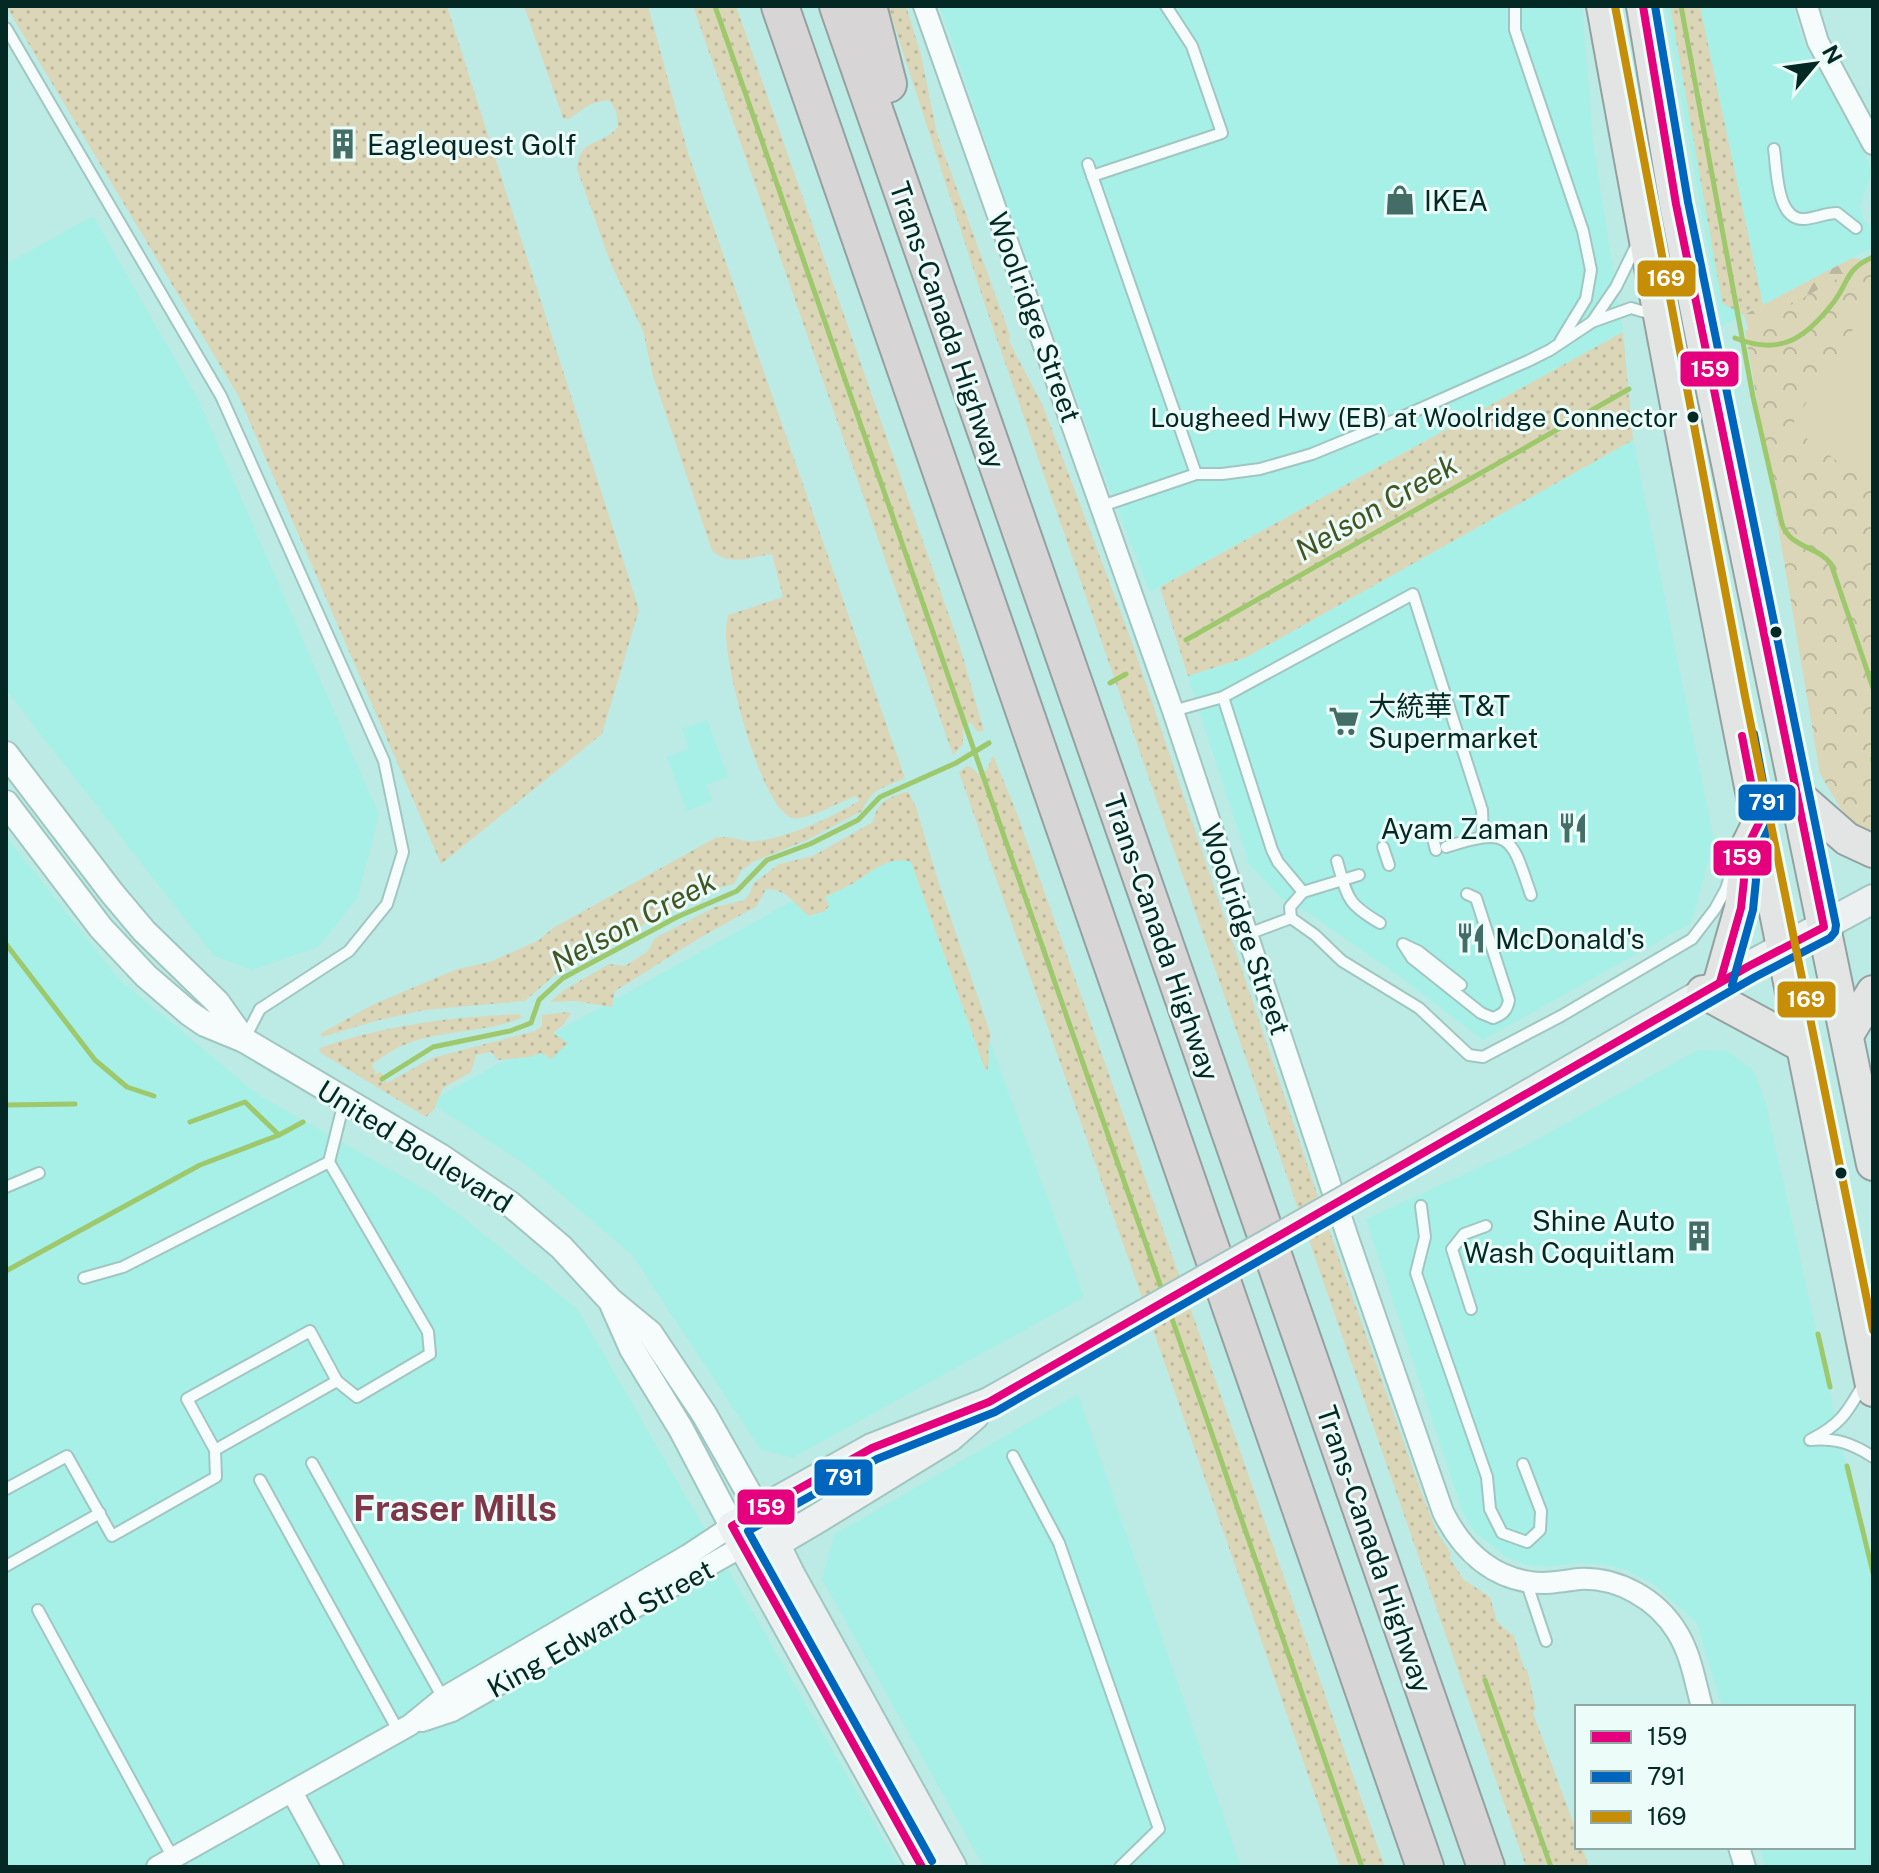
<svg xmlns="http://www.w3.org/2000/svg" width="1879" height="1873" font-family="'Public Sans','Noto Sans SC',sans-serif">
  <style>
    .built { fill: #a7f0e7 }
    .grass { fill: url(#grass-dots) }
    .forest { fill: url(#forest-firs) }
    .park { fill: url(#park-crowns) }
    .pitch { fill: #dcd6b9 }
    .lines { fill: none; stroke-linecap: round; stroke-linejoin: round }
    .stream { stroke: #9ec86c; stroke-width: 5 }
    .service-casing { stroke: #a1c6c1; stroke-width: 14 }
    .minor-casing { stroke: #a1c6c1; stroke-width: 24 }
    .tertiary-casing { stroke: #a1c6c1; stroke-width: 28 }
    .secondary-casing { stroke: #a1c6c1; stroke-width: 32 }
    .primary-casing { stroke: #94a1a0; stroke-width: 36 }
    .motorway-casing { stroke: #94a1a0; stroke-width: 40 }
    .service { stroke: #f5fcfb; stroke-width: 10 }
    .minor { stroke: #f5fcfb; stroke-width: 20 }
    .tertiary { stroke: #f5fcfb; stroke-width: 24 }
    .secondary { stroke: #ecf0f0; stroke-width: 28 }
    .primary { stroke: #e3e5e5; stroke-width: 32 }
    .motorway { stroke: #d7d5d6; stroke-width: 36 }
    .secondary-bridge-casing { stroke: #a1c6c1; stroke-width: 32; stroke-linecap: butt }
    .secondary-bridge { stroke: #ecf0f0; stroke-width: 28 }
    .bus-1-casing { stroke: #ecfcf9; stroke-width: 14 }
    .bus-2-casing { stroke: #ecfcf9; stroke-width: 14 }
    .bus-3-casing { stroke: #ecfcf9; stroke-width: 14 }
    .bus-1 { stroke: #e5007d; stroke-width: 8 }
    .bus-2 { stroke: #0065bd; stroke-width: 8 }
    .bus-3 { stroke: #c68d07; stroke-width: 8 }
    .bus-dot { fill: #042925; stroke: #ecfcf9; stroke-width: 3 }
    .labels { text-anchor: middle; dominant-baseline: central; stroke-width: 6; stroke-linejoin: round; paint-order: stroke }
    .bus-label { font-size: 26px; fill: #042925; stroke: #ecfcf9; text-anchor: end }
    .poi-label { font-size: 28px; fill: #042925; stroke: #ecfcf9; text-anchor: start }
    .street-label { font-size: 28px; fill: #042925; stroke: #ecfcf9 }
    .water-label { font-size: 30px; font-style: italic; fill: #445523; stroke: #ecfcf9 }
    .district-label { font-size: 36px; font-weight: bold; fill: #7d3749; stroke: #ecfcf9 }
    .line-badge { stroke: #ecfcf9; stroke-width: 3 }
    .badge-label { font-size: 22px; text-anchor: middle; font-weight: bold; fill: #fff }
  </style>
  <defs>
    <pattern id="grass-dots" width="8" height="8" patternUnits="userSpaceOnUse" patternTransform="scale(2)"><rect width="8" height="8" fill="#dcd6b9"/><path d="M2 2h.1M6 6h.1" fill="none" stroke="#bbb89f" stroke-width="1.8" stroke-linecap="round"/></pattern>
    <pattern id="forest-firs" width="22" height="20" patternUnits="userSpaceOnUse" patternTransform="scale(2)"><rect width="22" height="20" fill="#dcd6b9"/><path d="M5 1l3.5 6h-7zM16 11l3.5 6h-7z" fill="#bbb89f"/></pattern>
    <pattern id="park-crowns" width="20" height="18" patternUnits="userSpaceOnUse" patternTransform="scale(2)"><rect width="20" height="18" fill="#dcd6b9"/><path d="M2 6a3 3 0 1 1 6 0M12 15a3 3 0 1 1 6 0" fill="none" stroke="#bbb89f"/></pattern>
  </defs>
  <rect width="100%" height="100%" fill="#bceae4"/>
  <g class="built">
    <path d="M940,6H1582L1593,142L1623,332L1150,592L1102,468L1008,207Z"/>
    <path d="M1665,6H1793L1801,38L1873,169L1860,205L1864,221L1873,229V247L1722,326Z"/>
    <path d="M93,216L198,399L379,815L357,899L318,947L252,970L214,956L6,690V264Z"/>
    <path d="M1633,440L1714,840L1691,923L1483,1040L1402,978L1310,914L1283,900L1249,864L1188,676L1245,658Z"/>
    <path d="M707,720L728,777L706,785L712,801L687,811L667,757L689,749L682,729Z"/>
    <path d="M913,834L1084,1297L792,1458L760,1449L633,1256L529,1167L430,1102Z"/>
    <path d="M6,836L118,978L235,1076L257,1094L433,1194L578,1310L900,1867H6Z"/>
    <path d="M1698,1050L1727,1051L1754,1071L1766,1104L1873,1587V1867H1765L1760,1847H1853V1707H1722L1697,1623L1655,1585L1627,1570L1604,1564L1575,1563L1545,1567L1525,1564L1506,1557L1475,1532L1463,1513L1366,1219L1523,1147Z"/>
    <path d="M1078,1394L1241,1867H984L822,1579L835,1534Z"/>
  </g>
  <g class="grass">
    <path d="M6,6H447L639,610L602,734L441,864L239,397Z"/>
    <path d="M524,6H648L688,153L905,778C884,788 871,788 862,811L807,840L753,862L741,871L734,884L714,889L695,900H685L674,910L657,915L621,940L556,974L525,1001L425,1010L379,1020L322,1037L320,1034L372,1005L457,969L490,962L539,940L553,928L715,838C731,834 743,844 759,841C794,835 828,819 859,801L856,796C841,801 807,821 793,818C761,811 725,665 726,633C726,627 727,621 728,615L783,597L772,554C748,557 733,567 712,551L653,376L643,331L611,264L577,169C580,136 600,148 618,127L616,111L610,101C593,99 582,110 569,119L563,118Z"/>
    <path d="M693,6H736L961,650L984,731H977L970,722L963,728V744L953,755Z"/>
    <path d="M888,6H906L921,55L937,134L1010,335L1009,341L1043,406L1132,642L1337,1253L1422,1494L1437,1532L1451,1554L1449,1557L1464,1580L1490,1597L1497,1622L1514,1636L1524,1669H1527L1536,1709L1533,1713L1577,1833V1847H1582L1589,1867H1526L984,302Z"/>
    <path d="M1670,6H1700L1763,305L1744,315L1722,303Z"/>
    <path d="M1623,332L1633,440L1245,658L1188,676L1160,587Z"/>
    <path d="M993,755L1016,811L1117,1097L1385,1867H1340L959,772L967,766L971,767L978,774L987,770Z"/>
    <path d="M908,791L916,807L939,884L991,1035C985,1051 992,1062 986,1072L911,862C890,855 871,872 854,883C845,888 835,892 825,897L829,906L825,911L809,916C795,905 786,888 766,889L757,906L701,937L615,991L612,1007L575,1001L550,1002L564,990L609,964L625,966L648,951L655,938L715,907L745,900L750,893L753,884L779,864L813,856L873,822C877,801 888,798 908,791Z"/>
    <path d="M568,1012L571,1013L563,1025L553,1033L568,1043L551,1059L541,1053L530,1057L498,1060L491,1052L476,1055L471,1072L443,1088L434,1109L426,1117L321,1053L319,1048C385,1025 450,1017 520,1014L521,1018C469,1039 419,1024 372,1065L376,1074L381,1072L387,1083L432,1058L535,1031L542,1026V1015Z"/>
  </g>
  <path class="forest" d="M1852,258L1873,261L1772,408L1744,315Z"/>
  <path class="park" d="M1873,258V830L1850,824L1820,774L1745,331Z"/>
  <path class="pitch" d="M1873,298V473L1837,461L1791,427Z"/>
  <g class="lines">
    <g class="stream">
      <path d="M715,6L1163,1293"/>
      <path d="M1681,6L1753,397L1782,524C1790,548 1818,546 1831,564L1873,688"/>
      <path d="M1735,338C1780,356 1805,339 1833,303C1850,281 1844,270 1873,257"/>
      <path d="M1186,640L1629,389"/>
      <path d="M1110,683L1126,674"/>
      <path d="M1873,758V761"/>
      <path d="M6,944L95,1060L127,1087L154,1096"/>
      <path d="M382,1079L433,1047L510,1031L531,1023L539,1000L563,978L677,917L737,891L767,860L810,844L858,820L880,797L956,763L989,743"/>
      <path d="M6,1105L75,1104"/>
      <path d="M190,1122L245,1102L279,1135"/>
      <path d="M6,1271L200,1165L279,1135L303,1122"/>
      <path d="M1169,1310L1362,1867"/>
      <path d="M1818,1334L1830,1387"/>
      <path d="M1847,1466L1873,1573"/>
      <path d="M1485,1680L1551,1867"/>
    </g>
    <g class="service-casing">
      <g id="service">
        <path d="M1515,6V30L1583,231L1591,270L1586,299L1561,340"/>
        <path d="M6,28L221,396L384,761L403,852L387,904L349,951L260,1009L245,1038"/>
        <path d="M1774,149C1777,169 1776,221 1805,219C1816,218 1826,213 1837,213L1856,228"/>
        <path d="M1088,164L1196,474"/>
        <path d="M1092,176L1222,133L1192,46L1166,6"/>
        <path d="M1592,322L1616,287L1638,242"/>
        <path d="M1102,506L1196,474H1222L1260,469L1312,454L1395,420L1528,361L1550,350L1592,322L1631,308L1655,315"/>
        <path d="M1223,697L1272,850L1278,862L1303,892L1290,907L1291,918"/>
        <path d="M1173,711L1223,697L1413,594L1482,810L1483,837"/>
        <path d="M1431,831L1436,850"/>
        <path d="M1383,847L1389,865"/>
        <path d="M1446,847C1511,826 1511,836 1531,895"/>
        <path d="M1337,861C1348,898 1346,903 1380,923"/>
        <path d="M1303,892L1359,875"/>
        <path d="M1291,918L1315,935L1342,961L1419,1008L1469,1055L1483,1057L1561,1016L1692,939L1715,909L1726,889L1731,873"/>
        <path d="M1248,934L1291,918"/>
        <path d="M1403,944L1412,958L1481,1013L1493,1018C1503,1014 1507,1011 1509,1000L1476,898L1467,894"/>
        <path d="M1405,945L1418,951L1461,985"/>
        <path d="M6,1187L39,1173"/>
        <path d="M1421,1206L1425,1237L1416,1273L1487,1477L1490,1509L1502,1533L1527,1542L1540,1530L1541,1511L1523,1464"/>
        <path d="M84,1278L123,1267L329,1162L344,1102"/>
        <path d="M1471,1309L1452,1249L1464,1234L1486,1226"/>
        <path d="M1863,1385C1847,1413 1840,1425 1810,1440C1836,1438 1852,1443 1873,1457"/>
        <path d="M215,1450L187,1399L310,1331L337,1381"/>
        <path d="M1013,1456L1059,1543L1159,1829L1120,1867"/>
        <path d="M312,1463L443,1698"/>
        <path d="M260,1480L399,1732"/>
        <path d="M6,1489L67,1456L112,1536L216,1477L215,1450L337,1381L357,1397L430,1354L428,1332L329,1162"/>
        <path d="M6,1566L100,1513"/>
        <path d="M1526,1581L1546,1641"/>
        <path d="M38,1610L173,1858"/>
      </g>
    </g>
    <g class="minor-casing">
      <g id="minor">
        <path d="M924,6L1173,711L1348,1238L1443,1512C1461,1548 1489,1576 1530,1582C1546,1585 1563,1581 1579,1579C1618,1577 1657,1599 1677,1632C1691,1654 1695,1682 1702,1707"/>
        <path d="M1807,6L1818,42L1873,144"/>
        <path d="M422,1721L452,1711L743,1546"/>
        <path d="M292,1792L333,1867"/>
        <path d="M1739,1847L1745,1867"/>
        <path d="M157,1867L410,1725L443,1698L688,1555L732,1526"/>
      </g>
    </g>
    <g class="tertiary-casing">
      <g id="tertiary">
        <path d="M6,754L112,893L144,931L217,1002L244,1040"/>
        <path d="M6,803L101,928L146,976L189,1013L205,1024L244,1040L440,1156L509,1203L561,1247L610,1300L650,1333L704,1414L759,1511"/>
        <path d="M613,1306L632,1349L681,1429L732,1526"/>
      </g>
    </g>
    <g class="secondary-casing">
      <g id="secondary">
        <path d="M1391,1174L1749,966L1873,899"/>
        <path d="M759,1511L790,1574L952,1867"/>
        <path d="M757,1545L776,1543L815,1520L950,1437L974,1416"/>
        <path d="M922,1867L732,1526L872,1448L989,1402"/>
      </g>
    </g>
    <g class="primary-casing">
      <g id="primary">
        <path d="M1603,6C1686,468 1778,929 1873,1390"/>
        <path d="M1643,6L1676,204L1706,357L1873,1164"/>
        <path d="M1799,797L1847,839L1873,851"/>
        <path d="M1720,982L1741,908L1744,880L1742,857L1759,823"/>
        <path d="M1703,992L1801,1045"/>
        <path d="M1847,1035L1873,992"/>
      </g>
    </g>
    <g class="motorway-casing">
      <g id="motorway">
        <path d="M780,6L1425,1867"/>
        <path d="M838,6L1486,1867"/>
        <path d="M868,6L888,84"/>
      </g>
    </g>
    <use href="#service" class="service"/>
    <use href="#minor" class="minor"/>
    <use href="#tertiary" class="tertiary"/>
    <use href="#secondary" class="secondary"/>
    <use href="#primary" class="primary"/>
    <use href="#motorway" class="motorway"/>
    <g class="secondary-bridge-casing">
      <path id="secondary-bridge" d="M989,1402L1391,1174"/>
    </g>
    <use href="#secondary-bridge" class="secondary-bridge"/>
    <g class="bus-1-casing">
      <g id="bus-1">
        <path d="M1720,982L1741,908L1744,880L1742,857L1759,823L1742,736"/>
        <path d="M922,1867L732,1526L872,1448L989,1402L1749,966L1824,927L1676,204L1643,6"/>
      </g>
    </g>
    <g class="bus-2-casing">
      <g id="bus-2">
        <path d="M1732,985L1753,910L1756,880L1754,859L1771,824L1754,734"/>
        <path d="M932,1861L748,1531L877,1459L995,1412L1755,977L1830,938L1835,932L1836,925L1688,202L1655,6"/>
      </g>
    </g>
    <g class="bus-3-casing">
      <path id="bus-3" d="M1615,6L1745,696L1873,1330"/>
    </g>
    <use href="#bus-1" class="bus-1"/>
    <use href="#bus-2" class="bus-2"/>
    <use href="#bus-3" class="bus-3"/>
  </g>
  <defs>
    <g id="building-bare" transform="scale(2.4)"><path d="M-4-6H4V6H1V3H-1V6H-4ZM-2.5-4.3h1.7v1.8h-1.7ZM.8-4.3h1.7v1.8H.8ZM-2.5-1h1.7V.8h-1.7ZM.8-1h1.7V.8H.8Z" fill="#446d68" stroke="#ecfcf9" stroke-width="2.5" paint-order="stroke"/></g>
    <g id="shop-bare" transform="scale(2.4)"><path d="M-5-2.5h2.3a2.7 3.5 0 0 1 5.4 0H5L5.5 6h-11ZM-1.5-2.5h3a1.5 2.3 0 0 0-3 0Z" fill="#446d68" stroke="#ecfcf9" stroke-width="2.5" paint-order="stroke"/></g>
    <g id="supermarket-bare" transform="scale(2.4)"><path d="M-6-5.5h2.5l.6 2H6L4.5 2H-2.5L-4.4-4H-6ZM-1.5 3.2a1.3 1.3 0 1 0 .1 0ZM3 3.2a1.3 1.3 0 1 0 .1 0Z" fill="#446d68" stroke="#ecfcf9" stroke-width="2.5" paint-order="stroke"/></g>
    <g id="restaurant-bare" transform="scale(2.4)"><path d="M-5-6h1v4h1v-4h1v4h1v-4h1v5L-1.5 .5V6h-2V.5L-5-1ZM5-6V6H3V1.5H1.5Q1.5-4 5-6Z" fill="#446d68" stroke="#ecfcf9" stroke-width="2.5" paint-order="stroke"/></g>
  </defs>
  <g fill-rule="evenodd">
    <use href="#building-bare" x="343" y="144"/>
    <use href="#shop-bare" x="1400" y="200"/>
    <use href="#supermarket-bare" x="1344" y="721"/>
    <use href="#restaurant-bare" x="1573" y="828"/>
    <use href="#restaurant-bare" x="1471" y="938"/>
    <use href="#building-bare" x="1699" y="1236"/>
  </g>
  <g class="bus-dot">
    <circle cx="1693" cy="417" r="7"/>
    <circle cx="1776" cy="632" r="7"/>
    <circle cx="1841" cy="1173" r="7"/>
  </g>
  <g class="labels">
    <g class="bus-label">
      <text x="1678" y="417">Lougheed Hwy (EB) at Woolridge Connector</text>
    </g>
    <g class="poi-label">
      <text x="367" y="144">Eaglequest Golf</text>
      <text x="1424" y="200">IKEA</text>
      <text x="1368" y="705">大統華 T&amp;T<tspan x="1368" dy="32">Supermarket</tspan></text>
      <text x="1549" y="828" text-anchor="end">Ayam Zaman</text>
      <text x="1495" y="938">McDonald's</text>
      <text x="1675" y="1220" text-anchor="end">Shine Auto<tspan x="1675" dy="32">Wash Coquitlam</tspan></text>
    </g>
    <g class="street-label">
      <text transform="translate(1035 317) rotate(70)">Woolridge Street</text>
      <text transform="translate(948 325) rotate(71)">Trans-Canada Highway</text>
      <text transform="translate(1246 929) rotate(71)">Woolridge Street</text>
      <text transform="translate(1162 937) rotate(71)">Trans-Canada Highway</text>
      <text transform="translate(415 1146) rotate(32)">United Boulevard</text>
      <text transform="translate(1375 1549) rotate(71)">Trans-Canada Highway</text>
      <text transform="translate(600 1628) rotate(-29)">King Edward Street</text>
    </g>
    <g class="water-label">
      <text transform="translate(1376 507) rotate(-30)">Nelson Creek</text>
      <text transform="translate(633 921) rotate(-28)">Nelson Creek</text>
    </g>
    <g class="district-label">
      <text x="455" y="1508">Fraser Mills</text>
    </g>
  </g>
  <g class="line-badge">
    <rect x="1636" y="259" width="61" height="39" rx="8" fill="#c68d07"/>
    <rect x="1679" y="350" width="61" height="38" rx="8" fill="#e5007d"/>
    <rect x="1737" y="783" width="60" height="39" rx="8" fill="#0065bd"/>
    <rect x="1712" y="839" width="61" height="38" rx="8" fill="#e5007d"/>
    <rect x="1776" y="980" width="61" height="39" rx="8" fill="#c68d07"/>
    <rect x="813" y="1458" width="61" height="39" rx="8" fill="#0065bd"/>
    <rect x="736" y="1488" width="60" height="38" rx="8" fill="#e5007d"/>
  </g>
  <g class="badge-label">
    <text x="1666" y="286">169</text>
    <text x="1710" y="377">159</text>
    <text x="1767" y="810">791</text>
    <text x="1742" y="865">159</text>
    <text x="1806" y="1007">169</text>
    <text x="844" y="1485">791</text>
    <text x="766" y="1515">159</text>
  </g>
  <rect width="1879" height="1873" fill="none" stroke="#042925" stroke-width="16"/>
  <rect x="1575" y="1705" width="280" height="144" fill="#ecfcf9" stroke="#8fa8a4" stroke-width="2"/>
  <rect x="1591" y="1731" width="40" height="12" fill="#e5007d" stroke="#8fa8a4" stroke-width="2"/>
  <text x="1647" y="1745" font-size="24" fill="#042925">159</text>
  <rect x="1591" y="1771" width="40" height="12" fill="#0065bd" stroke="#8fa8a4" stroke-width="2"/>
  <text x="1647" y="1785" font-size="24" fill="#042925">791</text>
  <rect x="1591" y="1811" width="40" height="12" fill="#c68d07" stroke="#8fa8a4" stroke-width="2"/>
  <text x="1647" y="1825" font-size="24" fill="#042925">169</text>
  <g transform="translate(1815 64) rotate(61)" stroke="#ecfcf9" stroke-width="6" paint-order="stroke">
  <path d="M0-6L14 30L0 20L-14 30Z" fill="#042925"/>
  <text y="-12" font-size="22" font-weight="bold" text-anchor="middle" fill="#042925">N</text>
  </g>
</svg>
